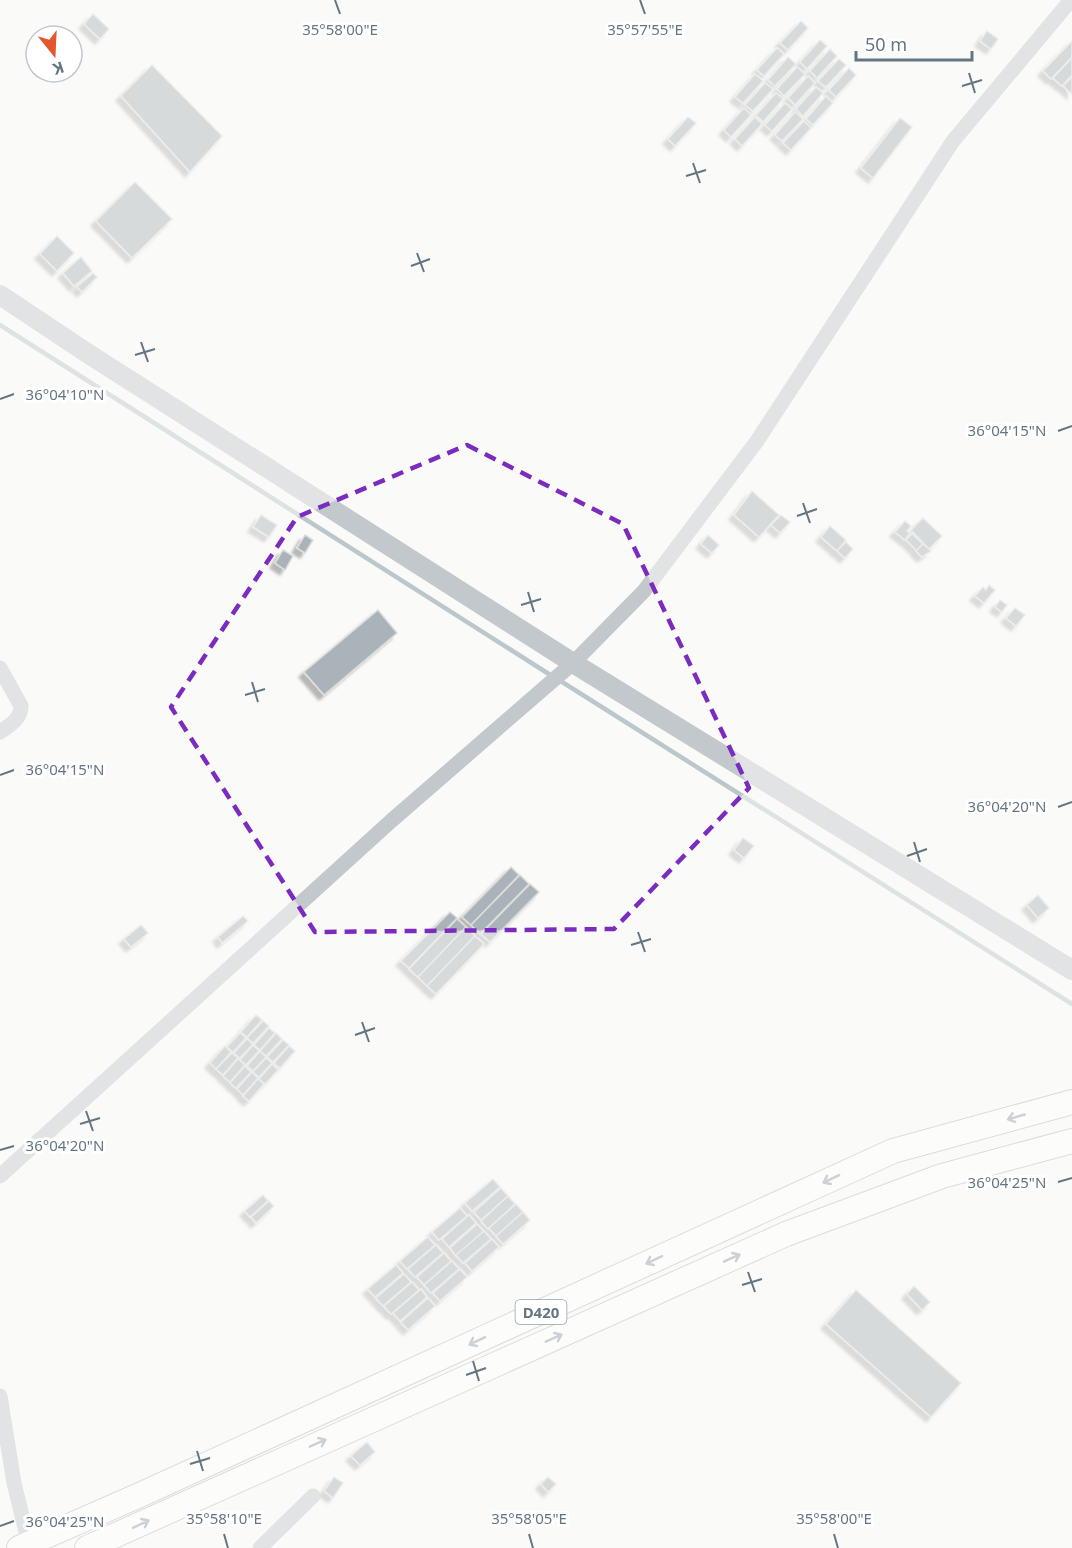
<svg xmlns="http://www.w3.org/2000/svg" width="1072" height="1548" font-family="'Noto Sans',sans-serif">
  <style>
    .lines { fill: none; stroke-linecap: round; stroke-linejoin: round }
    .stream { stroke: #bbc7cb; stroke-width: 4.5 }
    .building { fill: #aab3b9; stroke: #dcdcda; stroke-width: 1.5; filter: url(#shadow) }
    .primary-casing { stroke: #b5babe; stroke-width: 26 }
    .minor { stroke: #c3c8cc; stroke-width: 15 }
    .tertiary { stroke: #c3c8cc; stroke-width: 20 }
    .primary { stroke: #fff; stroke-width: 24 }
    .oneway { stroke: #939fa8 }
    .marked { fill: none; stroke: #7b2cbf; stroke-width: 4.5; stroke-dasharray: 12 8; stroke-linejoin: round }
    .ticks { fill: none; stroke: #657683; stroke-width: 2 }
    .labels { text-anchor: middle; dominant-baseline: central; stroke-width: 6; stroke-linejoin: round; paint-order: stroke }
    .shield { fill: #fff; stroke: #939fa8; stroke-width: 1.5 }
    .shield-label { font-size: 15px; font-weight: bold; fill: #657683 }
    .ticks-label { font-size: 15px; text-anchor: middle; fill: #657683; stroke: #fff; stroke-width: 6; stroke-linejoin: round; paint-order: stroke }
  </style>
  <defs>
    <filter id="shadow"><feDropShadow dx="-5" dy="5" stdDeviation="1.5" flood-color="#0004"/></filter>
  </defs>
  <rect width="100%" height="100%" fill="#fafaf8"/>
  <g class="lines">
    <g class="stream">
      <path d="M0,325L552,676"/>
      <path d="M559,680L1072,1004"/>
    </g>
  </g>
  <g class="building">
    <path d="M93,14L109,29L100,39L84,24Z"/>
    <path d="M801,21L808,28L788,50L780,43Z"/>
    <path d="M987,31L998,39L991,49L980,41Z"/>
    <path d="M820,40L827,46L807,69L800,62Z"/>
    <path d="M1072,41V57L1051,79L1043,71Z"/>
    <path d="M777,48L784,54L764,76L757,70Z"/>
    <path d="M830,49L837,56L817,78L810,71Z"/>
    <path d="M788,57L796,64L775,86L768,80Z"/>
    <path d="M1072,58V75L1062,86L1053,78Z"/>
    <path d="M839,59L846,65L826,87L818,81Z"/>
    <path d="M152,65L222,136L190,172L121,96Z"/>
    <path d="M797,67L805,74L784,96L777,89Z"/>
    <path d="M849,68L856,75L836,97L829,90Z"/>
    <path d="M755,74L763,81L743,103L735,97Z"/>
    <path d="M808,76L815,83L795,105L788,98Z"/>
    <path d="M1072,77V94L1063,86Z"/>
    <path d="M765,83L773,89L753,111L745,105Z"/>
    <path d="M816,87L823,93L803,116L796,109Z"/>
    <path d="M776,93L783,99L763,122L756,115Z"/>
    <path d="M826,96L833,103L813,125L806,119Z"/>
    <path d="M785,103L792,109L772,131L765,125Z"/>
    <path d="M744,108L751,115L731,137L724,130Z"/>
    <path d="M795,112L803,119L782,141L775,135Z"/>
    <path d="M688,117L696,123L675,146L668,139Z"/>
    <path d="M755,117L762,124L742,146L735,139Z"/>
    <path d="M900,118L912,127L873,178L861,168Z"/>
    <path d="M804,121L811,128L791,150L783,143Z"/>
    <path d="M135,182L172,219L132,258L96,221Z"/>
    <path d="M57,236L74,253L57,271L40,254Z"/>
    <path d="M81,257L92,271L74,286L63,273Z"/>
    <path d="M93,273L97,277L82,292L77,287Z"/>
    <path d="M752,491L779,515L759,537L734,515Z"/>
    <path d="M261,515L277,525L269,537L253,527Z"/>
    <path d="M781,515L790,522L780,533L771,525Z"/>
    <path d="M923,518L942,536L929,549L911,530Z"/>
    <path d="M905,521L911,526L907,531L910,533L905,540L895,532Z"/>
    <path d="M830,526L846,540L837,551L821,537Z"/>
    <path d="M912,534L923,544L917,551L906,540Z"/>
    <path d="M305,535L313,540L305,553L297,548Z"/>
    <path d="M708,535L719,545L712,553L701,544Z"/>
    <path d="M846,542L853,549L845,558L837,551Z"/>
    <path d="M923,544L931,551L922,557L916,551Z"/>
    <path d="M283,550L293,556L285,570L275,563Z"/>
    <path d="M989,585L995,590L984,603L975,596L983,587L986,590Z"/>
    <path d="M1000,600L1007,605L1002,612L995,607Z"/>
    <path d="M1015,608L1025,615L1016,626L1006,618Z"/>
    <path d="M378,610L397,633L324,695L304,672Z"/>
    <path d="M743,838L754,846L744,858L734,850Z"/>
    <path d="M511,867L519,875L471,925L462,917Z"/>
    <path d="M520,875L529,884L480,934L471,925Z"/>
    <path d="M530,884L539,892L490,942L481,934Z"/>
    <path d="M1038,895L1049,908L1038,918L1027,905Z"/>
    <path d="M450,912L457,918L409,968L401,961Z"/>
    <path d="M243,916L248,921L222,943L218,937Z"/>
    <path d="M457,919L466,927L418,977L409,969Z"/>
    <path d="M141,925L148,933L131,947L124,939Z"/>
    <path d="M466,927L475,936L427,986L418,977Z"/>
    <path d="M475,936L484,944L436,994L427,986Z"/>
    <path d="M256,1015L262,1020L247,1037L241,1032Z"/>
    <path d="M263,1021L269,1026L253,1043L247,1038Z"/>
    <path d="M269,1028L275,1033L260,1050L254,1045Z"/>
    <path d="M240,1033L246,1038L233,1052L227,1047Z"/>
    <path d="M276,1033L282,1039L266,1056L260,1051Z"/>
    <path d="M247,1039L253,1044L240,1058L234,1053Z"/>
    <path d="M283,1040L289,1045L273,1062L267,1057Z"/>
    <path d="M253,1045L259,1051L246,1065L240,1060Z"/>
    <path d="M225,1046L231,1052L216,1069L210,1063Z"/>
    <path d="M289,1046L295,1051L280,1068L274,1063Z"/>
    <path d="M260,1051L266,1057L253,1071L247,1066Z"/>
    <path d="M232,1053L238,1058L223,1075L216,1069Z"/>
    <path d="M266,1058L272,1063L259,1077L253,1072Z"/>
    <path d="M238,1059L245,1065L230,1082L223,1076Z"/>
    <path d="M272,1064L278,1070L265,1084L259,1079Z"/>
    <path d="M245,1066L251,1072L236,1088L230,1083Z"/>
    <path d="M252,1072L258,1078L243,1095L237,1089Z"/>
    <path d="M258,1079L264,1084L249,1101L243,1096Z"/>
    <path d="M493,1179L500,1187L472,1211L465,1203Z"/>
    <path d="M501,1188L508,1196L481,1220L474,1212Z"/>
    <path d="M263,1195L268,1201L250,1217L245,1211Z"/>
    <path d="M508,1196L515,1204L488,1229L481,1221Z"/>
    <path d="M269,1201L274,1206L256,1223L251,1217Z"/>
    <path d="M516,1204L523,1212L496,1236L489,1228Z"/>
    <path d="M460,1208L467,1216L439,1240L432,1232Z"/>
    <path d="M523,1212L530,1220L503,1244L496,1236Z"/>
    <path d="M469,1215L476,1223L449,1247L442,1239Z"/>
    <path d="M477,1224L484,1232L456,1256L450,1248Z"/>
    <path d="M484,1231L491,1239L463,1263L456,1255Z"/>
    <path d="M428,1237L435,1245L407,1269L400,1261Z"/>
    <path d="M492,1239L499,1247L472,1271L465,1263Z"/>
    <path d="M436,1245L443,1253L415,1277L408,1269Z"/>
    <path d="M444,1253L451,1261L424,1285L417,1277Z"/>
    <path d="M452,1261L459,1269L431,1293L424,1285Z"/>
    <path d="M396,1265L403,1273L375,1297L368,1289Z"/>
    <path d="M460,1269L467,1277L440,1301L433,1293Z"/>
    <path d="M404,1274L411,1282L383,1306L376,1298Z"/>
    <path d="M412,1282L419,1290L391,1314L384,1306Z"/>
    <path d="M914,1286L930,1302L922,1310L907,1294Z"/>
    <path d="M421,1289L427,1297L400,1321L393,1313Z"/>
    <path d="M856,1290L961,1383L931,1417L826,1324Z"/>
    <path d="M428,1298L435,1306L408,1330L401,1322Z"/>
    <path d="M367,1442L375,1452L360,1465L351,1456Z"/>
    <path d="M334,1477L343,1483L333,1498L324,1491Z"/>
    <path d="M548,1477L556,1484L548,1492L541,1484Z"/>
  </g>
  <g class="lines">
    <g class="primary-casing">
      <g id="primary">
        <path d="M19,1548L142,1494L893,1151L1072,1102"/>
        <path d="M87,1548L786,1234L942,1176L1072,1141"/>
      </g>
    </g>
    <g class="minor">
      <path d="M0,668L21,706C21,719 10,725 0,732"/>
      <path d="M0,1176L391,821L573,663L644,591L757,441L953,141L1071,0"/>
      <path d="M0,1396L14,1483L29,1544"/>
      <path d="M260,1548L313,1496"/>
    </g>
    <path class="tertiary" d="M0,295L84,351L573,663L1072,970"/>
    <use href="#primary" class="primary"/>
  </g>
  <defs><path id="oneway-shaft" d="M-6 0H5M1.5-3L5.5 0L1.5 3" fill="none" stroke-width="1.6" stroke-linecap="round" stroke-linejoin="round" transform="scale(1.5)"/></defs>
  <g class="oneway">
    <use href="#oneway-shaft" transform="translate(1016 1117) rotate(164)"/>
    <use href="#oneway-shaft" transform="translate(831 1179) rotate(155)"/>
    <use href="#oneway-shaft" transform="translate(732 1258) rotate(-24)"/>
    <use href="#oneway-shaft" transform="translate(654 1260) rotate(155)"/>
    <use href="#oneway-shaft" transform="translate(554 1338) rotate(-24)"/>
    <use href="#oneway-shaft" transform="translate(477 1341) rotate(155)"/>
    <use href="#oneway-shaft" transform="translate(318 1443) rotate(-24)"/>
    <use href="#oneway-shaft" transform="translate(141 1524) rotate(-25)"/>
  </g>
  <path d="M0 0H1072V1548H0ZM467,445L623,524L749,788L614,929L315,932L171,707L297,517Z" fill="#fafaf8" fill-opacity=".55" fill-rule="evenodd"/>
  <path class="marked" d="M467,445L623,524L749,788L614,929L315,932L171,707L297,517Z"/>
  <path class="ticks" d="M335,0L340,14M640,0L645,14M969,73L975,93M962,86L982,80M693,163L700,183M686,176L706,170M417,253L424,272M411,266L430,259M141,342L148,362M135,355L155,349M0,399L14,394M1058,431L1072,426M803,503L810,523M797,516L817,509M528,592L534,612M521,605L541,599M252,682L258,702M245,695L265,689M0,775L14,770M1058,807L1072,802M914,842L920,862M907,856L927,849M638,932L645,952M631,945L651,939M362,1022L369,1042M355,1035L375,1028M86,1111L93,1131M80,1124L100,1118M0,1150L14,1146M1058,1182L1072,1178M748,1272L755,1292M742,1285L762,1279M473,1361L479,1381M466,1375L486,1368M197,1451L203,1471M190,1464L210,1458M0,1526L14,1521M224,1534L228,1548M529,1534L533,1548M834,1534L838,1548"/>
  <g class="labels">
    <rect class="shield" x="515.5" y="1300" width="51" height="24" rx="4.5"/>
    <g class="shield-label">
      <text x="541" y="1312">D420</text>
    </g>
  </g>
  <g class="ticks-label">
    <text x="340" y="35">35°58'00"E</text>
    <text x="645" y="35">35°57'55"E</text>
    <text x="65" y="400">36°04'10"N</text>
    <text x="1007" y="436">36°04'15"N</text>
    <text x="65" y="775">36°04'15"N</text>
    <text x="1007" y="812">36°04'20"N</text>
    <text x="65" y="1151">36°04'20"N</text>
    <text x="1007" y="1188">36°04'25"N</text>
    <text x="224" y="1524">35°58'10"E</text>
    <text x="529" y="1524">35°58'05"E</text>
    <text x="834" y="1524">35°58'00"E</text>
    <text x="65" y="1527">36°04'25"N</text>
  </g>
  <g transform="translate(54 54) rotate(162)"><circle r="28" fill="#ffffff" stroke="#c1c8cd" stroke-width="1.5"/>
  <path d="M0-4.5L10 22L0 15L-10 22Z" fill="#e4572e"/>
  <text y="-9" font-size="16" font-weight="bold" text-anchor="middle" fill="#657683">K</text>
  </g>
  <path d="M856 51v9h116v-9" fill="none" stroke="#657683" stroke-width="3"/>
  <text x="865" y="51" font-size="18" fill="#657683" stroke="#ffffff" stroke-width="4.5" paint-order="stroke">50 m</text>
</svg>
